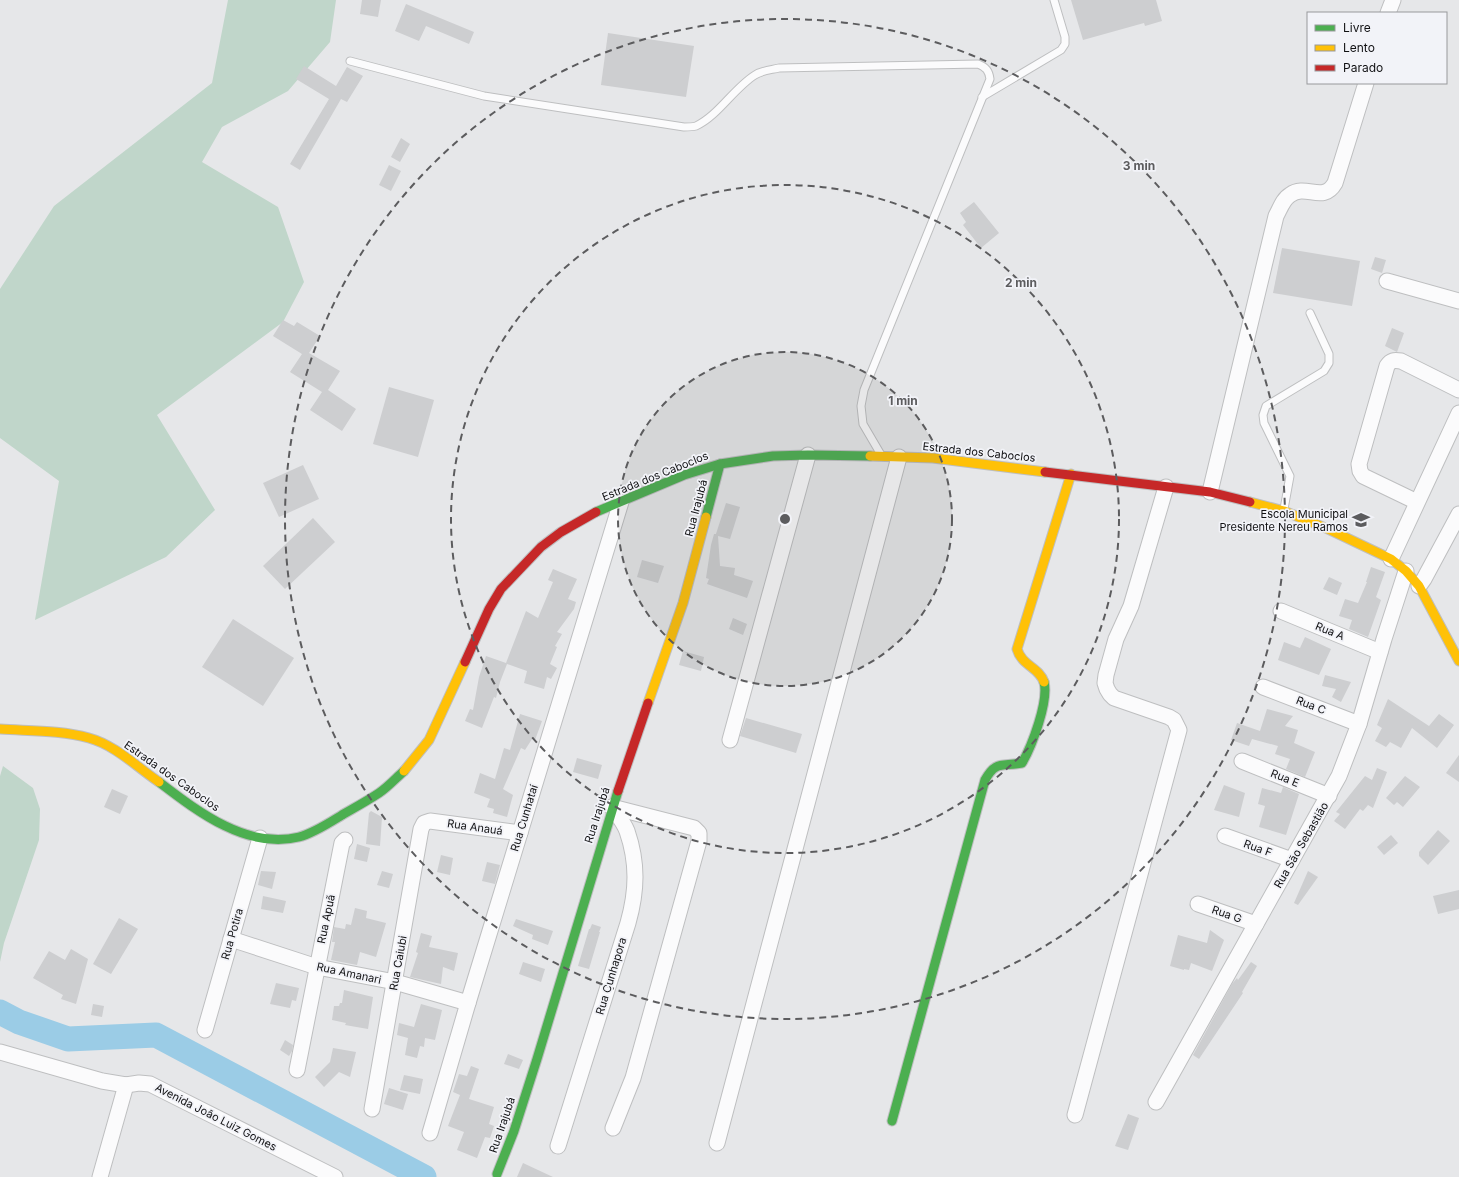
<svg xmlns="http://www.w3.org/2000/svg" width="1459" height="1177" font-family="Inter,sans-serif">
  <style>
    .green { fill: #c0d6ca }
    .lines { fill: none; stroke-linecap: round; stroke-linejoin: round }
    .river { stroke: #9bcce6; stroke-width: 25 }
    .building { fill: #cdced0 }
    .lane-casing { stroke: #bebfc0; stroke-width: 9 }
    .street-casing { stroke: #bebfc0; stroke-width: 17 }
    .fast-casing { stroke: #bebfc0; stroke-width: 11 }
    .slow-casing { stroke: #bebfc0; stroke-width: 11 }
    .jam-casing { stroke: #bebfc0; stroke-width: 11 }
    .lane { stroke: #fbfbfc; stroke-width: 7 }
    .street { stroke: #fbfbfc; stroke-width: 15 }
    .fast { stroke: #4caf50; stroke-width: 9 }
    .slow { stroke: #ffc107; stroke-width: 9 }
    .jam { stroke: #c62828; stroke-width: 9 }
    .ring { fill: none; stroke: #5c5c5e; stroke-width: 2; stroke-dasharray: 7 5 }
    .labels { text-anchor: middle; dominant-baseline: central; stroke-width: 3.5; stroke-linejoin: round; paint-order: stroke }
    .street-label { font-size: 11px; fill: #111113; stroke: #f2f3f8 }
    .poi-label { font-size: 11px; fill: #111113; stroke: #f2f3f8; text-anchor: end }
    .centre { fill: #5c5c5e; stroke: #f2f3f8; stroke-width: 2 }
    .ring-label { font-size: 12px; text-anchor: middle; font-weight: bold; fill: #5c5c5e; stroke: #f2f3f8; stroke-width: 3.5; stroke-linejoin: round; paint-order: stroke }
  </style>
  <rect width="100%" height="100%" fill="#e6e7e9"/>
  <g class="green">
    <path d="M228,0H336L330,42L288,91L222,127L202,162L278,207L304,282L283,322L157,415L215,510L166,557L35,620L59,481L0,438V289L54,206L212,83Z"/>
    <path d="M3,766L33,788L40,809L39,840L4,943L0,962V776Z"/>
  </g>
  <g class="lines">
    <path class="river" d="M0,1012L19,1022L68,1039L156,1035L424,1177"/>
  </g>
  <g class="building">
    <path d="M362,0H381L378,17L360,14Z"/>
    <path d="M1071,0H1156L1162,21L1145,26L1144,23L1083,40Z"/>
    <path d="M406,4L474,32L469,44L426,26L419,41L395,31Z"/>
    <path d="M608,33L694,46L686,97L601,85Z"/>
    <path d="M304,66L336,86L347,67L363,76L347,102L341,99L300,170L290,164L329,99L296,79Z"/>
    <path d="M401,138L410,144L400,162L391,157Z"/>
    <path d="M389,165L401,171L391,191L379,185Z"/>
    <path d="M974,202L999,233L981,248L963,225L966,222L960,213Z"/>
    <path d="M1282,248L1360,261L1352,306L1273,293Z"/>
    <path d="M1375,257L1386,260L1382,273L1371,269Z"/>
    <path d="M283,320L294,326L297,322L320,336L309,353L340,371L328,390L356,409L342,431L310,410L322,392L290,372L302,354L273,336Z"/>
    <path d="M1392,328L1404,333L1397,352L1385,346Z"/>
    <path d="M389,387L434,400L418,457L373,444Z"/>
    <path d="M303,465L319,499L279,517L263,483Z"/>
    <path d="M726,503L740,507L730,539L718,536L720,566L735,568L734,575L753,581L747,598L707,584L709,579L706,578L711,545L714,534H716Z"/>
    <path d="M313,518L335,542L285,589L263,566Z"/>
    <path d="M642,560L664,566L658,583L637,577Z"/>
    <path d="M1371,567L1385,572L1376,597L1381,600L1368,637L1349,629L1352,620L1339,616L1345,599L1358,603L1367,582H1366Z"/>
    <path d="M553,569L577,579L568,599L576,602L574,609L557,632L562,634L555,646L557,647L550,664L557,668L551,679L547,677L544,689L524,683L527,671L507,664L500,682L496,698L494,697L482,728L465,721L470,709L473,710L479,677L486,656L506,663L526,611L538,618L553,582L548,580Z"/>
    <path d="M1329,577L1342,583L1337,595L1323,589Z"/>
    <path d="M733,618L747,624L743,635L729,629Z"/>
    <path d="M233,619L294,658L263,706L202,667Z"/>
    <path d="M1305,637L1331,649L1319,675L1278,660L1284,642L1300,648Z"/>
    <path d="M683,651L704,657L701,671L679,665Z"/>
    <path d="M1325,675L1351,682L1341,702L1332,697L1336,689L1322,686Z"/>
    <path d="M1388,699L1429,726L1439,714L1454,725L1437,748L1412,728L1401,748L1390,742L1386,747L1375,741L1382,728L1377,725Z"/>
    <path d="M1267,709L1293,716L1285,726L1298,730L1294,743L1315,752L1305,777L1286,769L1290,759L1275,754L1278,746L1252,739L1249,746L1231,740L1237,723L1260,731Z"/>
    <path d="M520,714L542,721L535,740L532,739L525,750L521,748L503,789L513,795L507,817L493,813L494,809L487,807L490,799L474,793L480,773L495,779L504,748L510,750Z"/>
    <path d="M746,718L802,734L796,753L740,736Z"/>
    <path d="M1459,755V782L1446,773Z"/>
    <path d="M577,758L602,765L598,779L573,772Z"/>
    <path d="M1377,768L1387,772L1373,808L1368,805L1363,811L1360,809L1345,829L1334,821L1340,814L1336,812L1365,776L1372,780Z"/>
    <path d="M1405,776L1420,787L1403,807L1397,802L1394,805L1386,798Z"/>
    <path d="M1224,785L1245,793L1239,817L1214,810Z"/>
    <path d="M1283,787L1299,794L1286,835L1259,827L1265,806L1258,804L1262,788L1281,793Z"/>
    <path d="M112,789L128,796L120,814L104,807Z"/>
    <path d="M371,811L382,817L380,846L366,844L369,813Z"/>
    <path d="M1438,830L1450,841L1428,865L1419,856V852Z"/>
    <path d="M1391,835L1398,843L1384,855L1377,847Z"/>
    <path d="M357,844L370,848L367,862L354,859Z"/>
    <path d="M441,855L453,858L450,875L437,872Z"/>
    <path d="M487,862L500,865L495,884L482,881Z"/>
    <path d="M261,871L276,872L272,889L258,885Z"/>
    <path d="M382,871L393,874L389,888L377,885Z"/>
    <path d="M1308,871L1318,877L1298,905L1294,903Z"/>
    <path d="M1459,890V909L1438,914L1433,896Z"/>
    <path d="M263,896L286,901L283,913L261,909Z"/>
    <path d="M355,908L367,911L366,918L386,923L376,957L360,952L357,965L331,960L335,942H332L334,927L345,929L346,924L351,925Z"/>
    <path d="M119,918L138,929L111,974L93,964Z"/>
    <path d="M516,919L553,931L548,945L532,939L533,935L513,926Z"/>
    <path d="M592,924L601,927L599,932H600L589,969L578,966L589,929H590Z"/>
    <path d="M1210,930L1224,940L1212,971L1191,963L1189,970L1184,969V970L1170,966L1178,935L1207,943Z"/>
    <path d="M421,933L432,936L429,947L458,953L454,971L443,967L441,984L410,977L418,953L416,952Z"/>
    <path d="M71,949L88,959L76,1004L61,999L63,995L33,978L49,951L65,960Z"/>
    <path d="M523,962L545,969L541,982L519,974Z"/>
    <path d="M1251,962L1257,966L1242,992L1243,993L1199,1059L1193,1055L1232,984L1237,978L1238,980Z"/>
    <path d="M276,983L299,988L296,1001L292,1000L290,1008L270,1004Z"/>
    <path d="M344,990L373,997L368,1029L345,1025L346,1023L332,1020L334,1006H339L340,1003H342Z"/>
    <path d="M93,1004L104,1006L102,1017L91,1015Z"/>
    <path d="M421,1004L442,1010L435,1040L425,1038L424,1047L420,1046L417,1058L405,1055L408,1038L397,1035L399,1023L414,1027Z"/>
    <path d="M285,1040L293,1045L292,1051L289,1056L280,1050Z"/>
    <path d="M333,1048L356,1052L350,1077L339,1072L324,1087L315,1077L330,1062Z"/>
    <path d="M508,1054L523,1060L519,1069L504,1064Z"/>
    <path d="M471,1066L479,1069L469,1099L494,1107L489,1124L494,1126L490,1138L485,1137L477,1158L457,1150L464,1132L448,1126L460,1095L453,1092L459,1074L467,1076Z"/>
    <path d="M404,1075L423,1079L420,1094L400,1090Z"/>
    <path d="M389,1088L408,1094L403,1110L384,1104Z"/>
    <path d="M1128,1114L1139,1118L1128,1150L1115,1146Z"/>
    <path d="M523,1163L553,1177H517Z"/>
  </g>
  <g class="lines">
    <g class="lane-casing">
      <g id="lane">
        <path d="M350,61L484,96L684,127C688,127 692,127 696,126C718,116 734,88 755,75C763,70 771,70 779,68L978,64C986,67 989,71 990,79L864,390L861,406L863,424L880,453"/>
        <path d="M982,97L1061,50L1065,44V37L1054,0"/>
        <path d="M1284,509L1290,476L1264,423L1263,415L1266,406L1324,371L1329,363V354L1310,313"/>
      </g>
    </g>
    <g class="street-casing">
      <g id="street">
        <path d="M1388,13L1393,0"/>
        <path d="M1387,281L1459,301"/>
        <path d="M1210,492L1276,216C1280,209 1283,199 1290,195C1306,183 1323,204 1335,183L1366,83"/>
        <path d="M1417,502L1363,476L1360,471L1359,464L1387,366C1391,360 1394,360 1401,361L1459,390"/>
        <path d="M1391,559L1459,413"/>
        <path d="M1419,586L1424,579L1459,514"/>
        <path d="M1281,611L1380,652"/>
        <path d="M1263,687L1359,724"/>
        <path d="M730,740L808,455"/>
        <path d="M1242,761L1329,796"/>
        <path d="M612,807L694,828L699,833V841L633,1078L613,1128"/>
        <path d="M1225,836L1292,860"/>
        <path d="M1198,904L1256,924"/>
        <path d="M231,939L317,967L395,982L468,1003"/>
        <path d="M205,1030L260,838"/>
        <path d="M0,1052L102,1081L126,1085L139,1083L150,1084L335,1177"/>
        <path d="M297,1070L342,843L345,840"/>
        <path d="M1156,1102L1339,776L1359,724L1384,639L1406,571"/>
        <path d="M372,1109L421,829L424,823L430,821L520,833"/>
        <path d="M1075,1115L1179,730L1174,720L1169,717L1114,698L1110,694L1107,689L1105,683L1106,675L1116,639L1131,606L1166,487"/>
        <path d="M430,1133L468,1003L621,502"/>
        <path d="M717,1143L899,457"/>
        <path d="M558,1146L628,923C637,891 638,863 627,831C624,823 617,814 612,807"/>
        <path d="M100,1177L126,1085"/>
      </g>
    </g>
    <g class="fast-casing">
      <g id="fast">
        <path d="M596,512L684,475L720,464L773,456L808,455L870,456"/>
        <path d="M706,517L720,464"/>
        <path d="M159,782C197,811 247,850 299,837C314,833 329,823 342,815C354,808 367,801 379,793C388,787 396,778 404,771"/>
        <path d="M892,1121L985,780C996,760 1002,767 1022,763C1032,746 1049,701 1044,682"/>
        <path d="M497,1174L514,1131L537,1059L618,791"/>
      </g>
    </g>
    <g class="slow-casing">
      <g id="slow">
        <path d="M870,456L933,458L1045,472"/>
        <path d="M1250,502L1284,511L1328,529L1391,559L1406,571L1419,586L1459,661"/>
        <path d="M1044,682C1039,667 1022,666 1017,649L1071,474"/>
        <path d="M648,703L683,603L706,517"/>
        <path d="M0,729C29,731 61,730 89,738C115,745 137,767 159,782"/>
        <path d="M404,771L429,740L465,662"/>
      </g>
    </g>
    <g class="jam-casing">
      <g id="jam">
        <path d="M1045,472L1210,492L1250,502"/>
        <path d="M465,662L489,609L501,589L541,547L561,532L596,512"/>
        <path d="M618,791L648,703"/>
      </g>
    </g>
    <use href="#lane" class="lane"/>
    <use href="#street" class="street"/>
    <use href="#fast" class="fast"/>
    <use href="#slow" class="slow"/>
    <use href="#jam" class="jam"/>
  </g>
  <circle cx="785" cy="519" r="167" fill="#5c5c5e" fill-opacity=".12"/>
  <g class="ring">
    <circle cx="785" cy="519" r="167"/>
    <circle cx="785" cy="519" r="334"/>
    <circle cx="785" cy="519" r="500"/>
  </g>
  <defs>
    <g id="school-bare" transform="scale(1.38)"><path d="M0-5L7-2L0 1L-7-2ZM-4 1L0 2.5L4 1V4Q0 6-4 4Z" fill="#5c5c5e" stroke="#f2f3f8" stroke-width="2.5" paint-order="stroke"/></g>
  </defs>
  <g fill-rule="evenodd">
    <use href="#school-bare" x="1361" y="520"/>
  </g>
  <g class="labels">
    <g class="street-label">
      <text transform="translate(979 452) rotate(6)">Estrada dos Caboclos</text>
      <text transform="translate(655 476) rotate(-22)">Estrada dos Caboclos</text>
      <text transform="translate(696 508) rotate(-75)">Rua Irajubá</text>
      <text transform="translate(1330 631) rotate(22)">Rua A</text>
      <text transform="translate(1311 705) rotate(21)">Rua C</text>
      <text transform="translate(172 776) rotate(35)">Estrada dos Caboclos</text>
      <text transform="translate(1285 778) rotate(22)">Rua E</text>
      <text transform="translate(597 815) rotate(-72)">Rua Irajubá</text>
      <text transform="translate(524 818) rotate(-73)">Rua Cunhataí</text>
      <text transform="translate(475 827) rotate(8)">Rua Anauá</text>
      <text transform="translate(1301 845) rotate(-60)">Rua São Sebastião</text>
      <text transform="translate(1258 848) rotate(20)">Rua F</text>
      <text transform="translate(1227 914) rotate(19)">Rua G</text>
      <text transform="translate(326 919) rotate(-78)">Rua Apuã</text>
      <text transform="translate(232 934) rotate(-74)">Rua Potira</text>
      <text transform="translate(398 963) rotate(-80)">Rua Caiubi</text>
      <text transform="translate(349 973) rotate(12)">Rua Amanari</text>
      <text transform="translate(611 976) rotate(-73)">Rua Cunhapora</text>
      <text transform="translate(216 1117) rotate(27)">Avenida João Luiz Gomes</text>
      <text transform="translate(502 1125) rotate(-71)">Rua Irajubá</text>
    </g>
    <g class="poi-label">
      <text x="1348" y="514">Escola Municipal<tspan x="1348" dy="13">Presidente Nereu Ramos</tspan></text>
    </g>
  </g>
  <circle cx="785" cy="519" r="6" class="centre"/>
  <g class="ring-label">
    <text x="1139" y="170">3 min</text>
    <text x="1021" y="287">2 min</text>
    <text x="903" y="405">1 min</text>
  </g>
  <rect x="1307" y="12" width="140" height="72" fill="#f2f3f8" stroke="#98999c"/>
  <rect x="1315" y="25" width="20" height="6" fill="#4caf50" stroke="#98999c"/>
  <text x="1343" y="32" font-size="12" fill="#111113">Livre</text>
  <rect x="1315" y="45" width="20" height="6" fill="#ffc107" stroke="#98999c"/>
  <text x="1343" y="52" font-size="12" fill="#111113">Lento</text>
  <rect x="1315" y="65" width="20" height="6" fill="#c62828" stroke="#98999c"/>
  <text x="1343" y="72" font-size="12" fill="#111113">Parado</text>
</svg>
